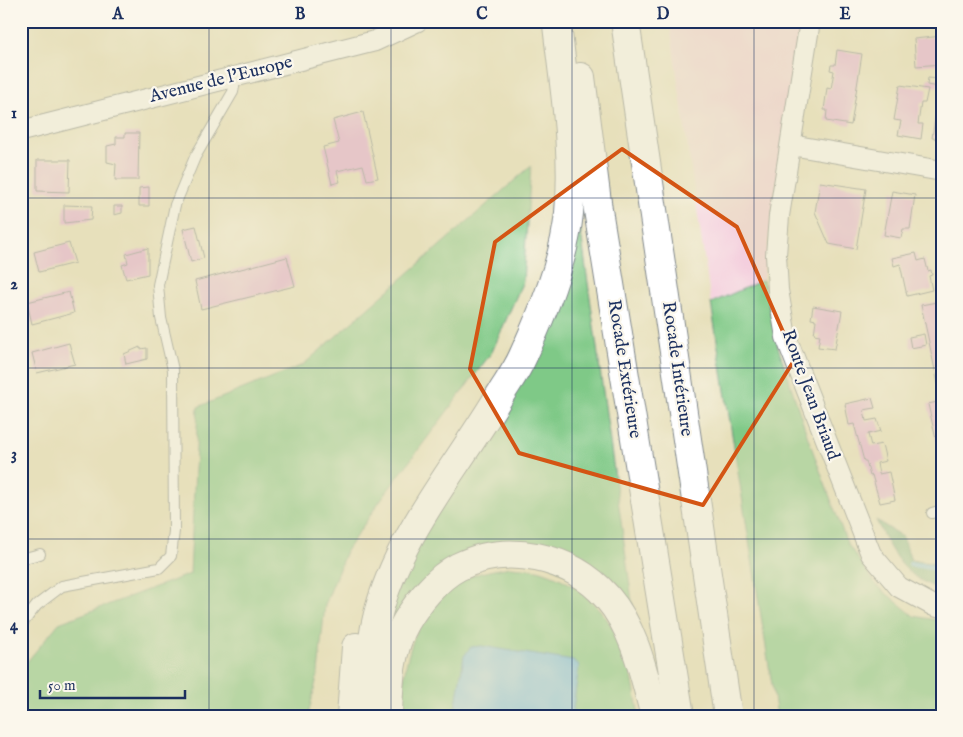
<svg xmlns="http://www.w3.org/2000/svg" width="963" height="737" font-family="'IM FELL English',serif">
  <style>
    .built { fill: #f4cfde }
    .green { fill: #7fc987; stroke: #4d7c72 }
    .forest { fill: #67ad74; stroke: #416e69 }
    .water { fill: #72bdeb; stroke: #4676a4 }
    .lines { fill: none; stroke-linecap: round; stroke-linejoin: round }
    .stream { stroke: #72bdeb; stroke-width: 5.5 }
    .building { fill: #e4a6d7 }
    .lane-casing { stroke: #81888c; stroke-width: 12 }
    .street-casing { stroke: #81888c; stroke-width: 22 }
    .highway-casing { stroke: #81888c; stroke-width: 30 }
    .lane { stroke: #fff; stroke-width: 10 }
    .street { stroke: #fff; stroke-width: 20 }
    .highway { stroke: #fff; stroke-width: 28 }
    .marked { fill: none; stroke: #d45514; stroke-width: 4; stroke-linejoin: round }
    .grid { fill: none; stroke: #1b2f5e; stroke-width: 1; stroke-opacity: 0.55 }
    .labels { text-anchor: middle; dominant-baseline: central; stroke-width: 4.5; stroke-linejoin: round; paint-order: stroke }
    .street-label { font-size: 18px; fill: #1b2f5e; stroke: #fbf7ec }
    .neatline { fill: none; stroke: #1b2f5e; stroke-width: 2 }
    .grid-label { font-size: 16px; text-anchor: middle; font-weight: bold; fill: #1b2f5e }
  </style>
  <rect width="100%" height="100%" fill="#fbf7ec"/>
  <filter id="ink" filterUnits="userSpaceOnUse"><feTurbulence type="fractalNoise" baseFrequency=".02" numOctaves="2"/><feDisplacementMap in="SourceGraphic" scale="10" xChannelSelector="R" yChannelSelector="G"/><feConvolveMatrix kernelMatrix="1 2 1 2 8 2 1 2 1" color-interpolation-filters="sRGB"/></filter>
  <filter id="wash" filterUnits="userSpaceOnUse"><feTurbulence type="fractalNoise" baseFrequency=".0096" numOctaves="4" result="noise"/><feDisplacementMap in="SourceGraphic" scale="20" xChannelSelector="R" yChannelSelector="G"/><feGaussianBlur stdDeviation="1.12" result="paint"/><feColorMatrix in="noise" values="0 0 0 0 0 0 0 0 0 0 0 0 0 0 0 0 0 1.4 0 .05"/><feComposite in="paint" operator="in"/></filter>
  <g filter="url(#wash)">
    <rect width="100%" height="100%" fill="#e7e0bb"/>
    <path class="built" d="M669,21H800L763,280L711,303Z"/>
    <g class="green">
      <path d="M531,166L523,281L492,352L382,498L346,551L325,605L318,673L308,716H21V669L59,623L190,574L198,407L303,365Z"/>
      <path d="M579,218L634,615L513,543L396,624L385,627L393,596Z"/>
      <path d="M763,280L779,350L808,438L847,543L877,586L914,616L942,621V716H777L711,303Z"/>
      <path d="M510,567C521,568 533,568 544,572C584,585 612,617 626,656C633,674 635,696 639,716H402C400,672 413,616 449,588C466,574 489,571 510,567Z"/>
    </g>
    <path class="forest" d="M876,520L903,537L911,560L942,565V590C904,577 892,555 876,520Z"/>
    <path class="water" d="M482,646L573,661L579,665L572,716H454L464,656L471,647Z"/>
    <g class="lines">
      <path class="stream" d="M911,564L942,569"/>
    </g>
    <g id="blocks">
      <g class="building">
        <path d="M942,36V64L916,66L914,39Z"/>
        <path d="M837,50L862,54L851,125L826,121L827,110H824L827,88L831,89L834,71L830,70L831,65H835Z"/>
        <path d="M928,78L939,79L938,87L927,85Z"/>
        <path d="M900,85L928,89L925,103H921L918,124H923L921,139L898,135L901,121L894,120Z"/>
        <path d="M938,100H942V139L932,138Z"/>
        <path d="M363,112L378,178L367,180L363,165L337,171L340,182L332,184L323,147L339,143L333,120Z"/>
        <path d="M125,133H139L138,180H115L116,164L107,162V146L116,144V137H125Z"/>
        <path d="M37,160H70L69,192L37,191Z"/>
        <path d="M820,182L866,189L856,249L829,244L815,212Z"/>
        <path d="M149,187V206H139V188Z"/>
        <path d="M892,191L915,195L910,229H903L901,238L884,235Z"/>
        <path d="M64,205L92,206L91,220L64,223Z"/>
        <path d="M114,206H122V213L114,215Z"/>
        <path d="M196,226L204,258L191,262L183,229Z"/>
        <path d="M69,243L75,263L39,272L34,252Z"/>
        <path d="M148,248V274L126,279L122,265L128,263L126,254Z"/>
        <path d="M916,253L918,261L925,259L928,271L931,270L932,275L929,276L932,290L907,296L900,264L894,266L892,258Z"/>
        <path d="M287,257L295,286L201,309L195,281Z"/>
        <path d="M69,292L74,313L32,324L27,302Z"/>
        <path d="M942,301V383L938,384L921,305Z"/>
        <path d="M813,306L842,311L835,349L818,347L820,335L814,334L816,320L811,319Z"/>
        <path d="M924,334L926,345L911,348L909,337Z"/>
        <path d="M69,343L75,364L37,373L32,353Z"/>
        <path d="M140,347V349L147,348V359L126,364L124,354Z"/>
        <path d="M872,398L875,408L864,410L866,421L877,419L881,431L868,434L871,446L882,444L886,461L877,463L879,474L889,472L895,500L880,503L872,475L870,476L866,461H864L854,424L849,425L845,404Z"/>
        <path d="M942,401V443L937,444L928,404Z"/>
        <path d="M938,485H942V498H941Z"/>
      </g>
    </g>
  </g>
  <g filter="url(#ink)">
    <use href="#blocks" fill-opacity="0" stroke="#81888c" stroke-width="1"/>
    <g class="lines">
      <g class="lane-casing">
        <g id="lane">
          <path d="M932,513L942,510"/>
          <path d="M21,559L40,554"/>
          <path d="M21,625L37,605L62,586L159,568L171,556L174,531L173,370L161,318L158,285L175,205L195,157L233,92L236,76"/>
        </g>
      </g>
      <g class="street-casing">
        <g id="street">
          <path d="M810,21L779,216L776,255L778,290L786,337L871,554L899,587L934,606L942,608"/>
          <path d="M21,131L375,41L418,21"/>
          <path d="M791,145L942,171"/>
        </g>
      </g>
      <g class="highway-casing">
        <g id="highway">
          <path d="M625,21L728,716"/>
          <path d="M581,77L598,210L680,716"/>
          <path d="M388,714C389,684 390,649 406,622C418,602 437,578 458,567C507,542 571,556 607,597C635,629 644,675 655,716"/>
          <path d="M351,716L356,647"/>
          <path d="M372,716C371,684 369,649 377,618C396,537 458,466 500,395C508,382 517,370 523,356C543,312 564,262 569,213C575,151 564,87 557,25L558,21"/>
        </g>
      </g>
      <use href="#lane" class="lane"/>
      <use href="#street" class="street"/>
      <use href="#highway" class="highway"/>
    </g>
  </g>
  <path d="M0 0H963V737H0ZM622,149L737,227L795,359L703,505L519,453L470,369L495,242Z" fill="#e7e0bb" fill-opacity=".55" fill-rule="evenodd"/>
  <path class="marked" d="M622,149L737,227L795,359L703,505L519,453L470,369L495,242Z"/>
  <path class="grid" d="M209,21V716M391,21V716M572,21V716M754,21V716M21,198H942M21,368H942M21,539H942"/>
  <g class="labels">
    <g class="street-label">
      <text transform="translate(221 80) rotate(-14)">Avenue de l'Europe</text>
      <text transform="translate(624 369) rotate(81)">Rocade Extérieure</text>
      <text transform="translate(677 369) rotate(82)">Rocade Intérieure</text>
      <text transform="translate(810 395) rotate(70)">Route Jean Briaud</text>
    </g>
  </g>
  <rect width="963" height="737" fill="none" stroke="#fbf7ec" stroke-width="55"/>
  <path d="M40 690v8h145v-8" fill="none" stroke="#1b2f5e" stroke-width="2.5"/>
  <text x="48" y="690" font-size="15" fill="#1b2f5e" stroke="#fbf7ec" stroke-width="4" paint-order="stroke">50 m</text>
  <rect x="28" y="28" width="908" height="682" class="neatline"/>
  <g class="grid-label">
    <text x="118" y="19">A</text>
    <text x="300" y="19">B</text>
    <text x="482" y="19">C</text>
    <text x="663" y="19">D</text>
    <text x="845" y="19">E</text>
    <text x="14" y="118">1</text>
    <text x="14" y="289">2</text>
    <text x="14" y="459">3</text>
    <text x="14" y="630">4</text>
  </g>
</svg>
